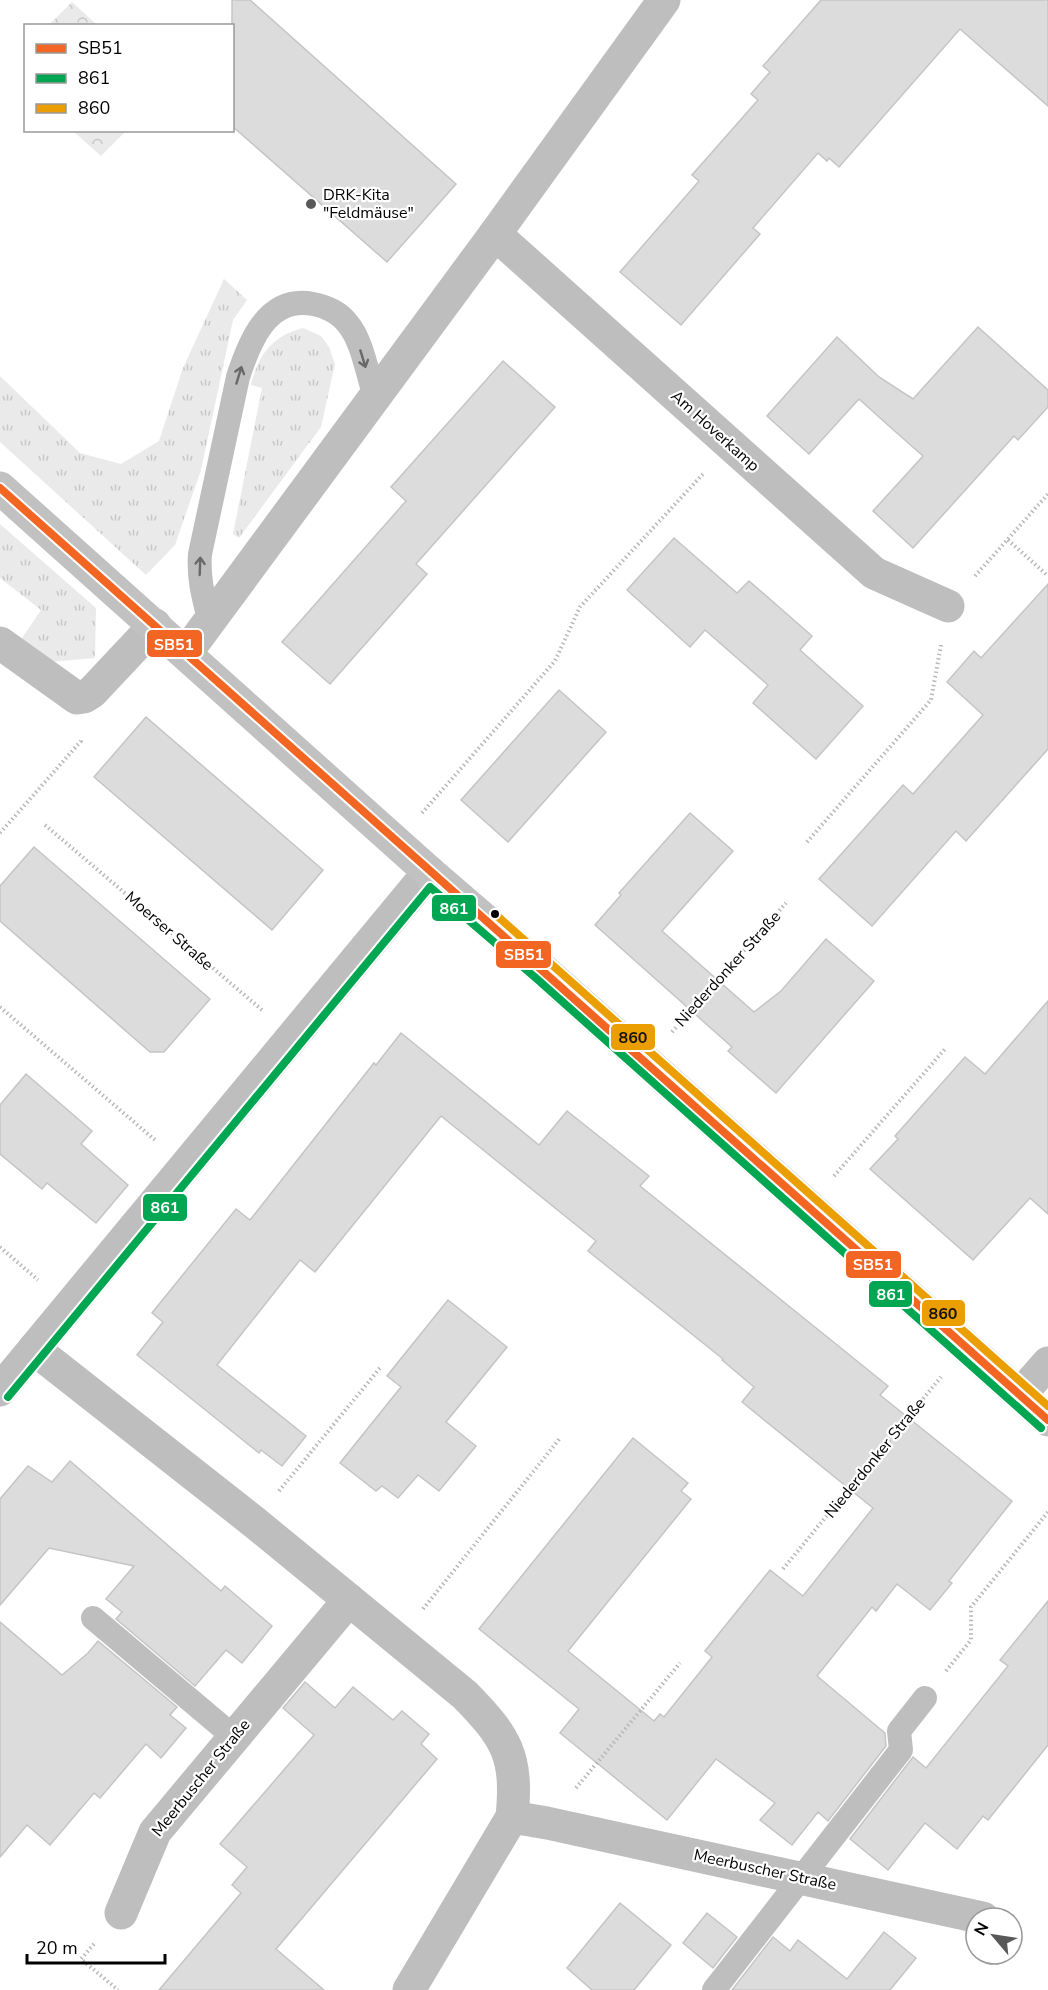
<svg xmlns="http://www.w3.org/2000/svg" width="1048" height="1990" font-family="'Nunito Sans',sans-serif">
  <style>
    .grass { fill: url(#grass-tufts) }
    .forest { fill: url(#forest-crowns) }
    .building { fill: #dcdcdc; stroke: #c5c5c5; stroke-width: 1.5 }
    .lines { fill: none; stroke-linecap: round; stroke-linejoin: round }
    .path { stroke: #b8b8b8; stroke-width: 4; stroke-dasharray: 1.5 3; stroke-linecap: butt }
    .lane { stroke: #bebebe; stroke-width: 24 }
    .street { stroke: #bebebe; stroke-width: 33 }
    .secondary { stroke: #c1c1c1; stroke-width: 33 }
    .bus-1-casing { stroke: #fff; stroke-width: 12 }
    .bus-2-casing { stroke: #fff; stroke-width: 12 }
    .bus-3-casing { stroke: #fff; stroke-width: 12 }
    .bus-1 { stroke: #f26522; stroke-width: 8 }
    .bus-2 { stroke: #00a651; stroke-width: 8 }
    .bus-3 { stroke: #eb9e00; stroke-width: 8 }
    .oneway { stroke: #686868 }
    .poi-dot { fill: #595959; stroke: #fff; stroke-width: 2 }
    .bus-dot { fill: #000; stroke: #fff; stroke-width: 2 }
    .labels { text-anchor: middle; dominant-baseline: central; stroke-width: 4.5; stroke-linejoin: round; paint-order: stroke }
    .poi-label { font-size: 16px; fill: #000; stroke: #fff; text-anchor: start }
    .street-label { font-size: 16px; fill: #000; stroke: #fff }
    .line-badge { stroke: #fff; stroke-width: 2 }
    .badge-label { font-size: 16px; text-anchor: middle; font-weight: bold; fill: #fff }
    .pale-badge-label { font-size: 16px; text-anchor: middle; font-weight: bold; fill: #111 }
  </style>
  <defs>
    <pattern id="grass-tufts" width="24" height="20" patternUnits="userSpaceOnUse" patternTransform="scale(1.5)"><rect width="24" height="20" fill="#eaeaea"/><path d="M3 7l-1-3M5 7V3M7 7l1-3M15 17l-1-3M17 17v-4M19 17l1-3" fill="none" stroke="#c7c7c7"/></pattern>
    <pattern id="forest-crowns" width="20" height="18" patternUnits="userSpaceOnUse" patternTransform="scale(1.5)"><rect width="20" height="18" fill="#eaeaea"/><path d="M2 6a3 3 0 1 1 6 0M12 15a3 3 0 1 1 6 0" fill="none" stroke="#c7c7c7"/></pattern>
  </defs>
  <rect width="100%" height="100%" fill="#fff"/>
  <g class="grass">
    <path d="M224,279L247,300L233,320L201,470L175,545L146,575L0,442V376L80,453L121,464L159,441L183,368Z"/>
    <path d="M303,328L321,336L329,347L335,364L321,427L239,538L233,534L262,388L251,385C258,355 272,336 303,328Z"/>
    <path d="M0,524L96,608L95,658L49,662L20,641L41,610L0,578Z"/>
  </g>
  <g class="forest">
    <path d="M72,2L97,25H49Z"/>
    <path d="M73,131H126L101,156Z"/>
  </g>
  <g class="building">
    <path d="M232,0H250L456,184L387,262L232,126Z"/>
    <path d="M821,0H1048V106L960,29L839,167L829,158L827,161L818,153L753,228L760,234L681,325L620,272L699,181L692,175L758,100L751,94L770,72L763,66Z"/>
    <path d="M978,327L1048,390V407L1018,440L1014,436L913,548L873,511L923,456L889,426L859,399L809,454L767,416L837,337L879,377L913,399Z"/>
    <path d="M503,361L555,407L416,564L427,574L330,684L282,642L406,501L391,487Z"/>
    <path d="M674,538L737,593L749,581L779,607L812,636L800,650L863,706L816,759L753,703L768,685L705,630L690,647L627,590Z"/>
    <path d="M1048,584V749L966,841L956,831L872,926L819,879L903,785L913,794L983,715L947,682L974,651L981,658Z"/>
    <path d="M559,690L606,732L508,842L461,800Z"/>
    <path d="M146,717L323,870L272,930L94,777Z"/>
    <path d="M690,813L733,851L662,931L754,1012L781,991L826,939L874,981L776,1093L728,1051L732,1047L595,925L621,895L619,893Z"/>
    <path d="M34,847L210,999L164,1052H150L0,921V886Z"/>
    <path d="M1048,1001V1214L1030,1198L973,1260L870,1169L898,1139L895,1136L965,1057L985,1074Z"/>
    <path d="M401,1033L539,1145L567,1111L649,1176L640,1186L888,1386L880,1395L1012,1501L949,1581L952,1583L930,1610L897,1584L876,1611L872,1607L817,1676L885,1733L886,1746L828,1821L818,1812L792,1845L760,1820L775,1803L716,1759L667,1820L560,1733L579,1709L479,1629L633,1438L688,1483L681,1491L691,1499L568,1651L654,1721L660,1714L664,1717L712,1657L705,1651L770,1570L803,1596L873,1508L742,1402L754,1387L722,1360L723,1359L588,1251L596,1241L441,1116L315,1272L300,1260L217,1365L306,1436L282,1466L261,1450L259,1453L137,1355L163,1322L152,1313L236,1209L250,1220L374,1063L376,1065Z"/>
    <path d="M26,1074L92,1131L81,1144L128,1185L96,1223L47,1183L42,1189L0,1154V1105Z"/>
    <path d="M448,1300L507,1347L446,1422L476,1446L439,1491L418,1475L398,1498L382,1486L376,1491L340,1463L401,1387L387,1376Z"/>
    <path d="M70,1461L221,1591L225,1586L272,1626L242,1663L226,1650L195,1686L116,1619L122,1612L106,1599L134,1566L49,1548L0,1605V1499L28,1466L52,1482Z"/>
    <path d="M1048,1601V1745L988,1820L983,1816L957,1849L925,1823L888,1870L850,1839L913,1757L926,1768L1008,1666L1000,1660Z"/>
    <path d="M0,1622L62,1675L88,1653L98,1641L177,1707L170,1715L186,1728L161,1758L146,1744L100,1798L94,1793L50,1845L27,1825L0,1857Z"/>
    <path d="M305,1682L335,1708L353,1687L393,1720L402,1711L429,1734L421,1744L437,1759L276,1949L324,1990H159L241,1893L232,1885L247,1867L220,1844L314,1735L283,1708Z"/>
    <path d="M620,1903L671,1945L634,1990H592L567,1968Z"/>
    <path d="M707,1913L737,1937L713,1968L683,1943Z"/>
    <path d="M884,1932L916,1958L890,1990H732L773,1937L790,1951L798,1940L847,1979Z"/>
  </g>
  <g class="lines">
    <g class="path">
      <path d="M1008,540L1048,576"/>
      <path d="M975,576L1048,494"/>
      <path d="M422,813L555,661L580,607L703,474"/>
      <path d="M45,825L262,1010"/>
      <path d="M0,833L81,741V739"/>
      <path d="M807,842L931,700L941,645"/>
      <path d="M0,1007L155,1140"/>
      <path d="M672,1032L786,903"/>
      <path d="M834,1176L945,1049"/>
      <path d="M0,1247L38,1280"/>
      <path d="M279,1491L380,1368"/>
      <path d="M783,1569L941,1377"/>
      <path d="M423,1609L561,1437"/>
      <path d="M946,1671L971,1640V1607L1048,1512"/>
      <path d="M576,1788L680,1663"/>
      <path d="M94,1944L81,1959L118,1990"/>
    </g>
    <g class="lane">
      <path d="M210,623C204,599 198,579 200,554L238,377C249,343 267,295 313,304C326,306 340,313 348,324C362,340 368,376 375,397"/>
      <path d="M93,1618L234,1737"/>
      <path d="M714,1990L901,1750L899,1731L925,1698"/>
    </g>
    <g class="street">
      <path d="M495,234L874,573L948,606"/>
      <path d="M0,643L77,698L84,697L92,692L155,625"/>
      <path d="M186,653L495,234L664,0"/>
      <path d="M34,1349L254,1522L465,1695C507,1738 518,1756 512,1817L409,1990"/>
      <path d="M0,1390L429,872"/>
      <path d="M1020,1395L1048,1363"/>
      <path d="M512,1817L547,1823L983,1918"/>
      <path d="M121,1913L155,1832L349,1600"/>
    </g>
    <path class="secondary" d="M0,488L429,872L544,971L1048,1420"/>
    <g class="bus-1-casing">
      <path id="bus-1" d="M0,488C348,800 699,1109 1048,1420"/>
    </g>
    <g class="bus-2-casing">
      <path id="bus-2" d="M8,1397L430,887L537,979L1041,1428"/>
    </g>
    <g class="bus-3-casing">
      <path id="bus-3" d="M495,914L1048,1406"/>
    </g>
    <use href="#bus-1" class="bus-1"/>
    <use href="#bus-2" class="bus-2"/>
    <use href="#bus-3" class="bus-3"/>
  </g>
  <defs><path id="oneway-shaft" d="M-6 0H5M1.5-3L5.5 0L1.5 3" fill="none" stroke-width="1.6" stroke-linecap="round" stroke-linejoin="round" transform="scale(1.5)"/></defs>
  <g class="oneway">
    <use href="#oneway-shaft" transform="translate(363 359) rotate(73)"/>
    <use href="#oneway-shaft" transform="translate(239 375) rotate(-73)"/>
    <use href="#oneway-shaft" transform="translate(200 566) rotate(-88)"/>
  </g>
  <circle class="poi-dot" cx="311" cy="204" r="6"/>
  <circle class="bus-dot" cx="495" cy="914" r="5"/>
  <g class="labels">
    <g class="poi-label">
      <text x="323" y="195">DRK-Kita<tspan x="323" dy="18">"Feldmäuse"</tspan></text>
    </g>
    <g class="street-label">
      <text transform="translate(715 431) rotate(42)">Am Hoverkamp</text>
      <text transform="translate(169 931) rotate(41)">Moerser Straße</text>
      <text transform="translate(728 969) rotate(-48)">Niederdonker Straße</text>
      <text transform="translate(875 1458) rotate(-51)">Niederdonker Straße</text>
      <text transform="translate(201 1778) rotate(-51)">Meerbuscher Straße</text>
      <text transform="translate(765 1870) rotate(12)">Meerbuscher Straße</text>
    </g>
  </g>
  <g class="line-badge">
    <rect x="146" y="629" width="57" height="29" rx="6" fill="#f26522"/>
    <rect x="431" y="894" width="46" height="28" rx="6" fill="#00a651"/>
    <rect x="495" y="940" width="57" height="29" rx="6" fill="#f26522"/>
    <rect x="610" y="1023" width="46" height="28" rx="6" fill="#eb9e00"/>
    <rect x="142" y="1193" width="46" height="29" rx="6" fill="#00a651"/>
    <rect x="845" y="1250" width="57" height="29" rx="6" fill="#f26522"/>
    <rect x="868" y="1280" width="45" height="28" rx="6" fill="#00a651"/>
    <rect x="921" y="1299" width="45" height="28" rx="6" fill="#eb9e00"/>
  </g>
  <g class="badge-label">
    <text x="174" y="650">SB51</text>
    <text x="454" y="914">861</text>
    <text x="524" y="960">SB51</text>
    <text x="165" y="1213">861</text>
    <text x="873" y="1270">SB51</text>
    <text x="891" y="1300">861</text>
  </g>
  <g class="pale-badge-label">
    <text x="633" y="1043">860</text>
    <text x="943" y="1319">860</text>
  </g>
  <rect x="24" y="24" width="210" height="108" fill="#ffffff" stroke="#999999" stroke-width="1.5"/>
  <rect x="36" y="44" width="30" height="9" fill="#f26522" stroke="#999999" stroke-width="1.5"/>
  <text x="78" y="54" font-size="18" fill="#000000">SB51</text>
  <rect x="36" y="74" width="30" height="9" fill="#00a651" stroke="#999999" stroke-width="1.5"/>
  <text x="78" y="84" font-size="18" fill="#000000">861</text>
  <rect x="36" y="104" width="30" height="9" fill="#eb9e00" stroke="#999999" stroke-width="1.5"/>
  <text x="78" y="114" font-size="18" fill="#000000">860</text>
  <g transform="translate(994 1936) rotate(299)"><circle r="28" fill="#ffffff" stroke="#999999" stroke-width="1.5"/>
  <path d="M0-4.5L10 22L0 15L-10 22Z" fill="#595959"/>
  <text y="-9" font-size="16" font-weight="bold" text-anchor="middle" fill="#000000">N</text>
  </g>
  <path d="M27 1954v9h138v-9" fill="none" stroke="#000000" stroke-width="3"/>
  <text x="36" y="1954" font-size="18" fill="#000000" stroke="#ffffff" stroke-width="4.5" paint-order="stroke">20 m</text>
</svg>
